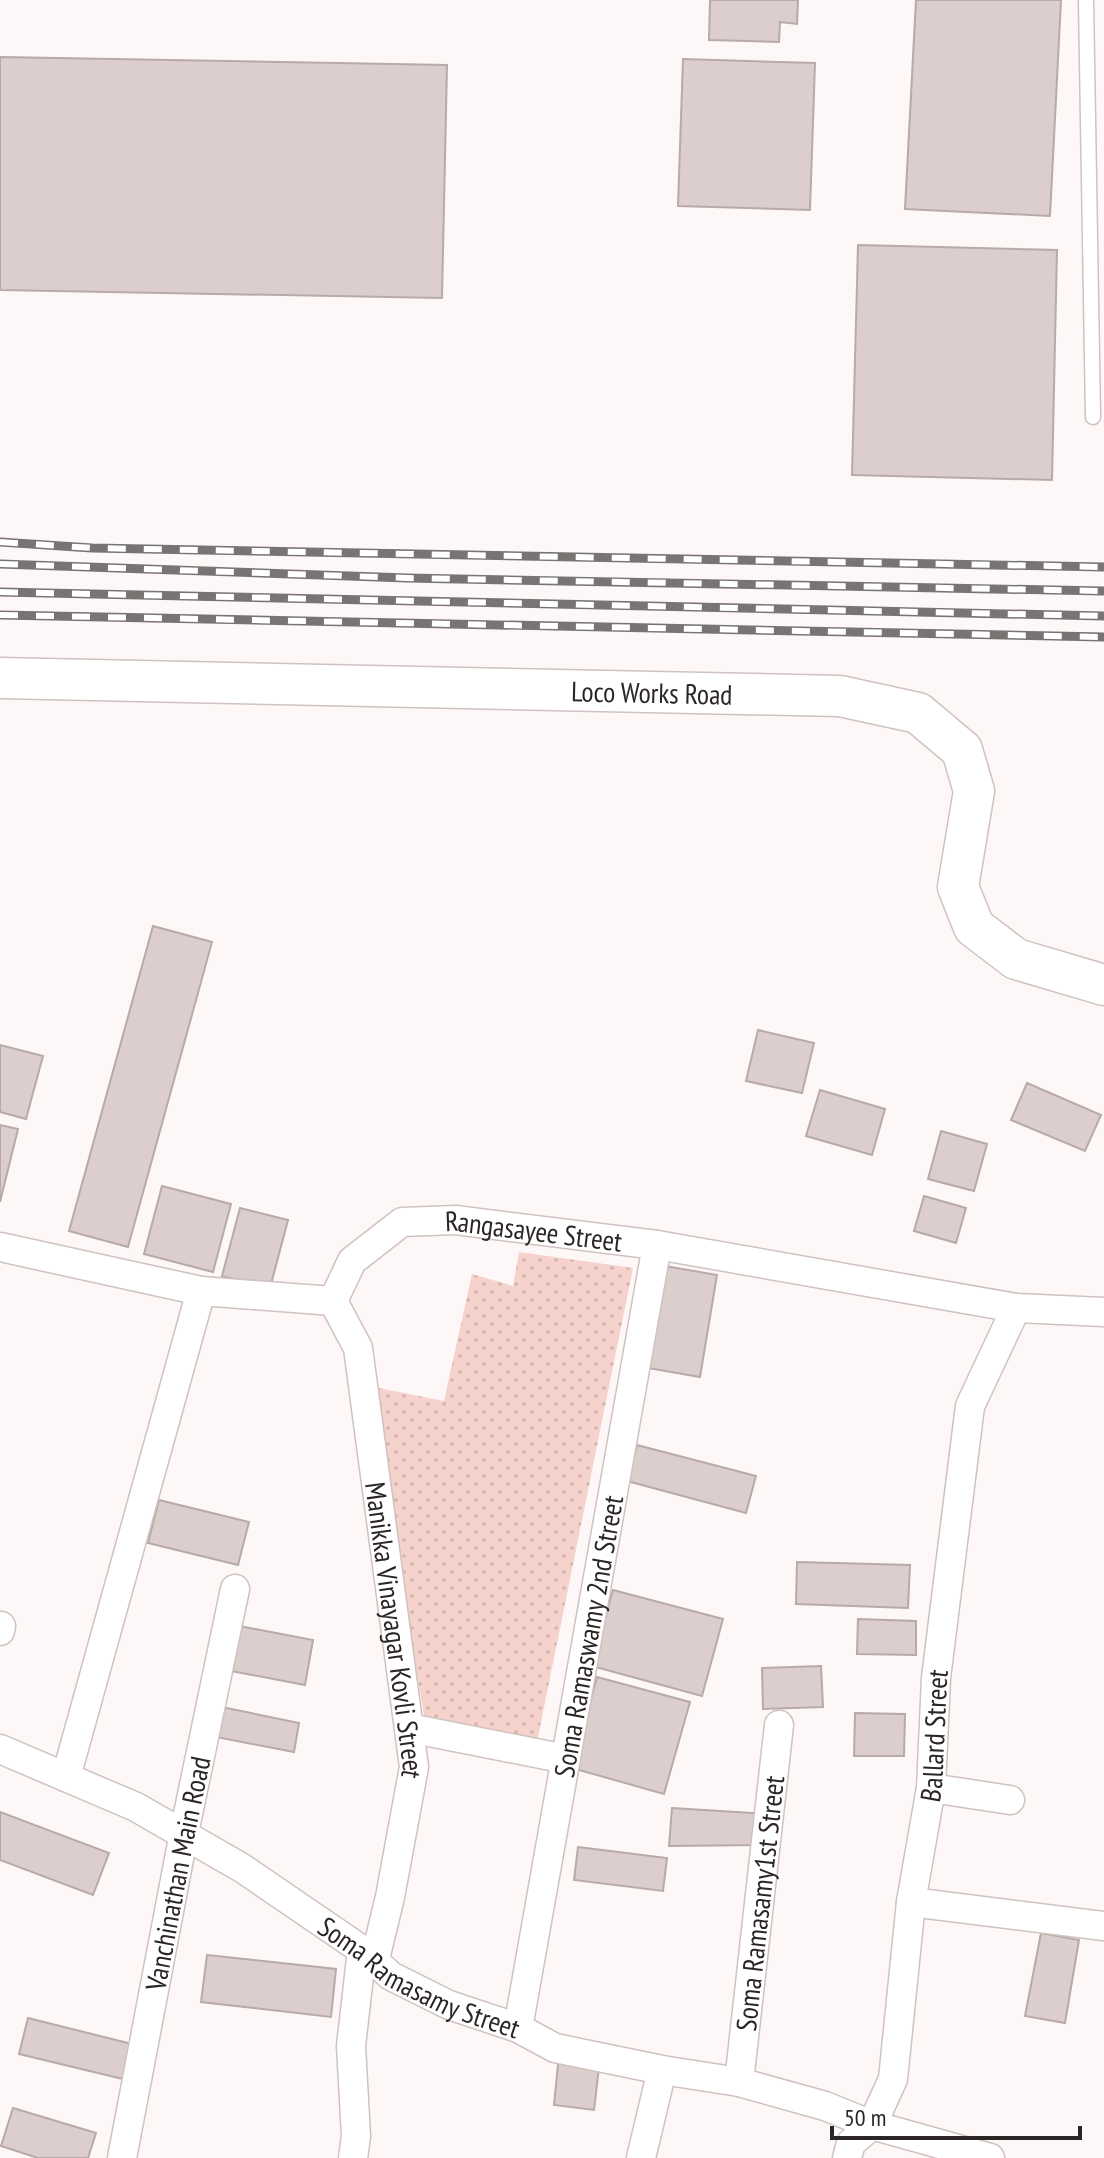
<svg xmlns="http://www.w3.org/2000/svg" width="1104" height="2158" font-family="'PT Sans Narrow',sans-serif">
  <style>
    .grass { fill: url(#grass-dots) }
    .building { fill: #dccecc; stroke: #b7aaa8; stroke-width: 2 }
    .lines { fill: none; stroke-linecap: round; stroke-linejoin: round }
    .lane-casing { stroke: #cfc2bf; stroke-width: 17 }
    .street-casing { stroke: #cfc2bf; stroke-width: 31 }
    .secondary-casing { stroke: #cfc2bf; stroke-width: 43 }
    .lane { stroke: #fff; stroke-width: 14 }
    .street { stroke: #fff; stroke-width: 28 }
    .secondary { stroke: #fff; stroke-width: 40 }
    .rail-casing { stroke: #797473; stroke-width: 9 }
    .rail { stroke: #fff; stroke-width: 6; stroke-dasharray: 18; stroke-linecap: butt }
    .labels { text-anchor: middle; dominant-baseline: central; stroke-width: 8; stroke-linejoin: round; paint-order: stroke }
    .street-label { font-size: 28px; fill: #2b2625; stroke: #fff }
  </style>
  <defs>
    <pattern id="grass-dots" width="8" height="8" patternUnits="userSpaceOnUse" patternTransform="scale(2)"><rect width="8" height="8" fill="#f5d2cb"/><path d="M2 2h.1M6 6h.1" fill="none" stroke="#d2b4ae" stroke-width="1.8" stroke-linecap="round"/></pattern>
  </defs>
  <rect width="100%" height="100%" fill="#fdf8f7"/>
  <path class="grass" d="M519,1252L633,1268L536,1747L426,1727L369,1386L444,1401L472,1274L513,1286Z"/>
  <g class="building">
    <path d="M710,0H798L797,24L780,22L779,42L709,40Z"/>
    <path d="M916,0H1061L1050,216L905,209Z"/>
    <path d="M0,57L447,65L442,298L0,290Z"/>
    <path d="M683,59L815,63L810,210L678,206Z"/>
    <path d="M858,245L1057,250L1052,480L852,475Z"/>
    <path d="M153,926L212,942L128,1247L69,1231Z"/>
    <path d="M758,1030L814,1043L802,1093L746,1081Z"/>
    <path d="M0,1045L43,1056L26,1119L0,1112Z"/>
    <path d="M1027,1083L1101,1115L1085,1151L1011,1120Z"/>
    <path d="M820,1090L885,1109L872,1155L806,1136Z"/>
    <path d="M0,1125L18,1129L0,1202Z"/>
    <path d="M941,1131L987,1144L974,1191L928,1179Z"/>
    <path d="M162,1186L231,1204L213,1272L144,1254Z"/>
    <path d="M924,1196L966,1208L956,1243L914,1231Z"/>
    <path d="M240,1208L288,1220L270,1288L222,1276Z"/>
    <path d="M665,1266L717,1275L700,1377L648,1368Z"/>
    <path d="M637,1445L756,1476L746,1513L627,1481Z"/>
    <path d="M159,1500L249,1522L238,1565L148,1543Z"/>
    <path d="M797,1562L910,1565L908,1608L796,1604Z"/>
    <path d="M613,1590L723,1619L702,1696L592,1666Z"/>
    <path d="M858,1619L916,1621V1655L857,1654Z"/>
    <path d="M239,1626L313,1640L305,1685L231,1671Z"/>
    <path d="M821,1666L823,1707L763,1709L762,1668Z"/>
    <path d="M597,1677L690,1702L664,1794L572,1768Z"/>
    <path d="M212,1705L299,1723L294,1752L206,1735Z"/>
    <path d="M855,1713L905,1714L904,1756H854Z"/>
    <path d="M672,1808L766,1814L764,1845L669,1846Z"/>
    <path d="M0,1812L109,1853L93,1895L0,1860Z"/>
    <path d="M578,1847L667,1858L663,1891L574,1880Z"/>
    <path d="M1041,1933L1079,1940L1065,2023L1025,2016Z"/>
    <path d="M207,1955L336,1969L331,2017L201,2002Z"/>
    <path d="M28,2018L136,2045L127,2080L19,2054Z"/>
    <path d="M559,2055L600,2059L594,2110L554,2105Z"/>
    <path d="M13,2108L96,2133L88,2158H38L1,2146Z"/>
  </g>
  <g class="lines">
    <g class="lane-casing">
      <path id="lane" d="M1086,0L1093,417"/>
    </g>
    <g class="street-casing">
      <g id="street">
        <path id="s1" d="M0,1247L201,1291L333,1301L352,1261L402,1222L455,1220L657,1245L1016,1308L1104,1312"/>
        <path id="s2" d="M333,1301L358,1348L414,1767L390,1897L374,1963"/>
        <path d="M0,1631L1,1626"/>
        <path d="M409,1728L566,1759"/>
        <path id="s3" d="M0,1749L136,1807L242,1868L362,1950L391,1976L449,2005L518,2028L555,2048L662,2070L739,2082L825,2106L872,2125L990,2158"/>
        <path d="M66,1777L201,1291"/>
        <path d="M931,1788L1010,1800"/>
        <path d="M911,1902L1104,1926"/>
        <path id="s4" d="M518,2028L657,1245"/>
        <path id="s5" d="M739,2082L779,1725"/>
        <path id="s6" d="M122,2158L183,1838L235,1589"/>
        <path d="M353,2158L356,2136L351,2046L362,1950"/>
        <path d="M641,2158L662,2070"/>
        <path id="s7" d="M847,2158L851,2143L872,2125L893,2079L911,1902L931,1788L936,1678L970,1406L1016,1308"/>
      </g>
    </g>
    <g class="secondary-casing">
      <g id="secondary">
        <path id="s8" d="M0,678L840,696L918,713L962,750L974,791L958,887L974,927L1016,959L1104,985"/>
      </g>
    </g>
    <use href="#lane" class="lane"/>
    <use href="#street" class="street"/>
    <use href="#secondary" class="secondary"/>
    <g class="rail-casing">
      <g id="rail">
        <path d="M0,542L92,548L1104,567"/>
        <path d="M0,564L407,578L1104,591"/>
        <path d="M0,592L1104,616"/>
        <path d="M0,615L1104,637"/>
      </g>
    </g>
    <use href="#rail" class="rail"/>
  </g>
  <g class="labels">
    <g class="street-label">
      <text stroke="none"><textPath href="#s8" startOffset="652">Loco Works Road</textPath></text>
      <text stroke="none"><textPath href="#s1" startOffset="578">Rangasayee Street</textPath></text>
      <text stroke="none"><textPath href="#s2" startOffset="338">Manikka Vinayagar Kovli Street</textPath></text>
      <text stroke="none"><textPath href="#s4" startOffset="398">Soma Ramaswamy 2nd Street</textPath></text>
      <text stroke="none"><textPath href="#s7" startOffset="440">Ballard Street</textPath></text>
      <text stroke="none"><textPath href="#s6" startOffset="290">Vanchinathan Main Road</textPath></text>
      <text stroke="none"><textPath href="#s5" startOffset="180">Soma Ramasamy1st Street</textPath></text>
      <text stroke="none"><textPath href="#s3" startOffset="480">Soma Ramasamy Street</textPath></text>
    </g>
  </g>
  <path d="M832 2126v12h248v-12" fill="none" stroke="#2b2625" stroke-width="4"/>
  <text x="844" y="2126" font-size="24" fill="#2b2625" stroke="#ffffff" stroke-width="6" paint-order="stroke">50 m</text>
</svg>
